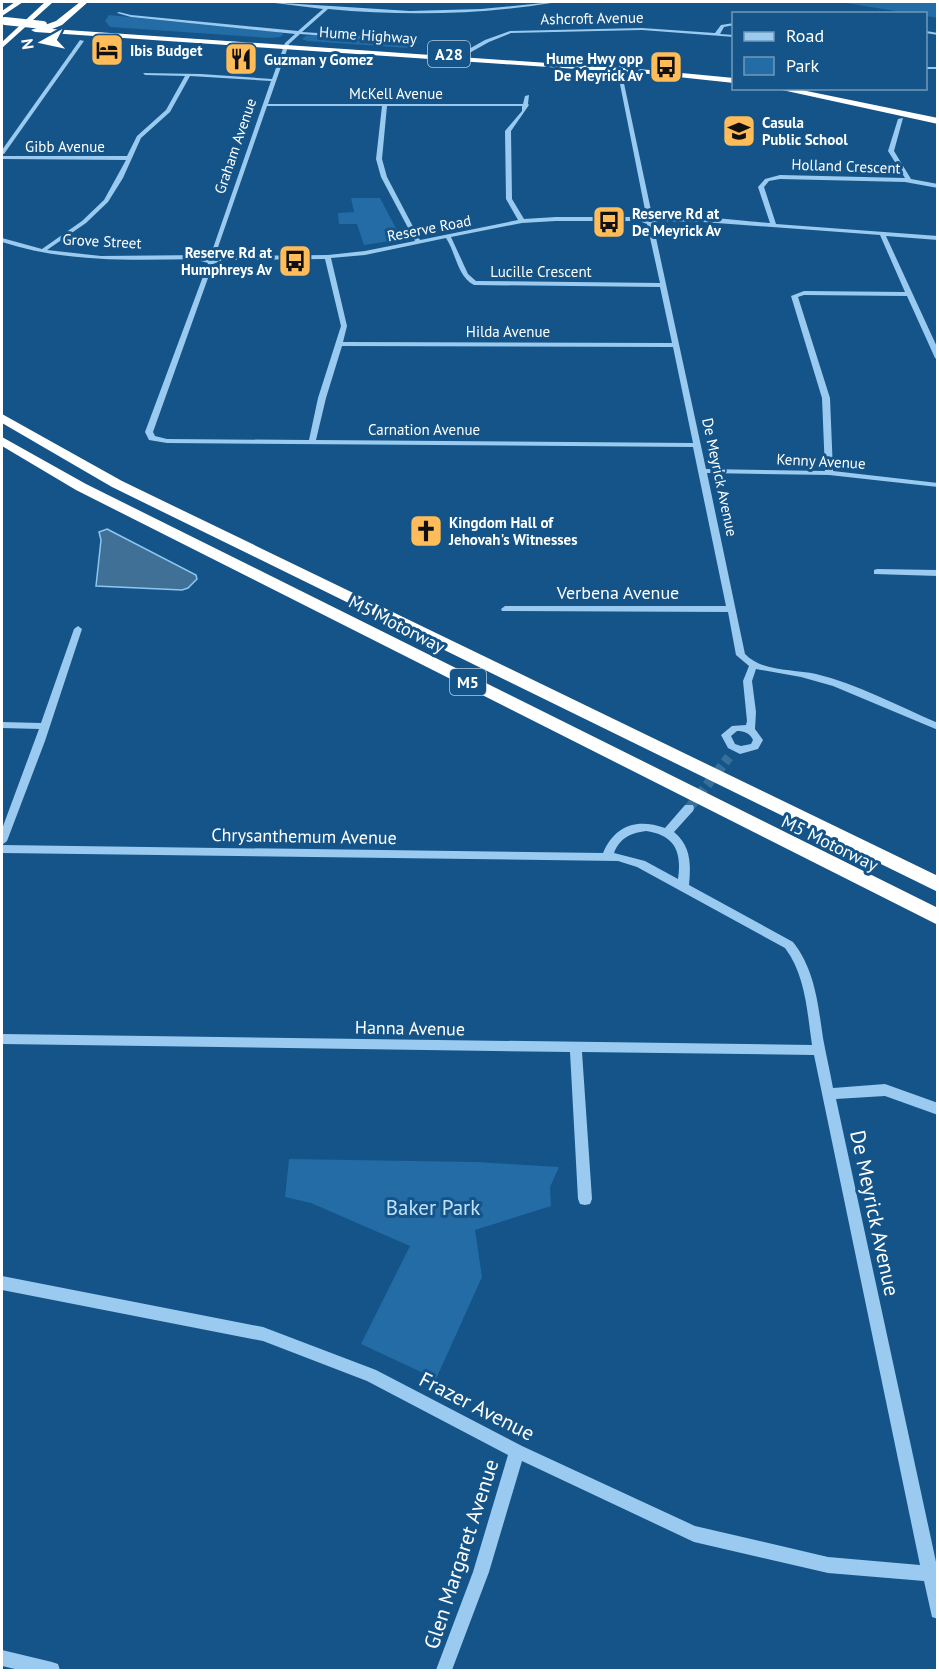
<svg xmlns="http://www.w3.org/2000/svg" width="939" height="1672" font-family="'PT Sans',sans-serif">
  <style>
    .green { fill: #236ca6 }
    .water { fill: #417097; stroke: #8cc7f2; stroke-width: 1.5 }
    .lines { fill: none; stroke-linecap: round; stroke-linejoin: round }
    .minor-tunnel { stroke: #376e9a; stroke-width: 10; stroke-dasharray: 10 4.5; stroke-linecap: butt }
    .minor { fill: #9acaef; fill-rule: evenodd }
    .highway { fill: #fff; fill-rule: evenodd }
    .highway-bridge { stroke: #fff; stroke-width: 8 }
    .labels { text-anchor: middle; dominant-baseline: central; stroke-width: 6; stroke-linejoin: round; paint-order: stroke }
    .far-street-label { font-size: 15px; fill: #fff; stroke: #145488 }
    .far-poi-label { font-size: 15px; font-weight: bold; fill: #fff; stroke: #145488; text-anchor: start }
    .shield { fill: #145488; stroke: #b8ccdb; stroke-width: 1.5 }
    .shield-label { font-size: 16px; font-weight: bold; fill: #fff }
    .street-label { font-size: 18px; fill: #fff; stroke: #145488 }
    .near-park-label { font-size: 21px; fill: #c0e1fb; stroke: #145488 }
    .near-street-label { font-size: 21px; fill: #fff; stroke: #145488 }
  </style>
  <rect width="100%" height="100%" fill="#145488"/>
  <g class="green">
    <path d="M840,2H937V18L926,16V14L892,13L895,11Z"/>
    <path d="M109,15L278,32L284,34L280,37L270,38L110,27L105,21Z"/>
    <path d="M314,35L420,42L408,48L307,41L302,39L306,36Z"/>
    <path d="M351,198H380L400,236L396,240L364,245L357,224H339L338,213L354,212Z"/>
    <path d="M289,1159L475,1162L559,1167L550,1187L551,1206L475,1230L482,1277L436,1379L361,1344L410,1246L311,1203L285,1197Z"/>
  </g>
  <path class="water" d="M107,529L196,575L197,579L188,588L182,590L96,586L101,540L99,532Z"/>
  <g class="lines">
    <path class="minor-tunnel" d="M689,808L729,757"/>
    <g class="minor">
      <path d="M267,2L410,11L481,9L553,2L551,3C477,15 403,16 328,9L302,32L415,39L393,41L300,34L289,44L268,104H523L525,96L529,95L528,104L529,105L511,131L512,199L524,219L556,217H640L650,221C671,211 743,221 770,223L758,187L765,179L780,175L905,178L888,151L898,119L903,118L894,151L911,179L938,184V188L905,182L780,179L769,181L764,187L776,224L938,236V240L886,236L938,349V360L935,358L907,296L804,295L798,297L830,398L833,471L938,483V487L829,475L707,473L745,654C762,672 794,669 816,674C858,684 898,706 938,723V730L833,686L801,677L756,669L752,681L756,712L755,729L763,740L758,749L740,754L728,748L721,735L732,726L746,725L747,721L743,681L749,666L736,655L728,612L502,611L501,609L505,606H726L693,447L167,443L149,440L145,432L208,263L201,261L200,259C132,260 67,263 2,242V238L42,249L82,221L104,200L126,160L2,159V156H127L137,136L166,110L185,76L145,75L143,73L201,74L272,79L285,43L295,34L131,17L117,13L119,12L131,15L298,31L323,9ZM190,76L271,81L211,254L216,253L267,106H382L376,159L381,177L415,241L365,251L328,255L222,256L212,260L206,259L203,255L101,256L47,250L86,223L108,202L123,178L141,138L170,112ZM387,106H522V111L505,131L506,199L518,220L420,240L387,177L382,159ZM556,221H639L647,224L660,283L476,281L468,274L451,237L522,223ZM660,221L703,222L880,235L905,292L804,291L791,296L822,398L825,471L706,469L653,224ZM446,238C456,253 457,276 474,285L660,287L672,343L343,342L347,326L331,258L365,255ZM325,259L341,326L318,398L309,440L167,439L155,436L153,432L213,264L223,260ZM342,346L673,347L693,443L316,440L326,398ZM737,731C744,731 750,733 753,740L751,744L741,746L735,744L731,736Z"/>
      <path d="M791,13H816L818,14H789Z"/>
      <path d="M734,23V25L724,27L720,34L734,35V37L642,30L511,33L489,42L464,56L461,61L457,60L460,54L485,40L510,31L642,28L715,33L721,25Z"/>
      <path d="M926,31L938,33V35L926,33Z"/>
      <path d="M80,40L84,41L4,154H2V150Z"/>
      <path d="M622,60L624,61L622,74L652,215L649,217L646,215L618,74L620,61Z"/>
      <rect x="926" y="67" width="12" height="2"/>
      <path d="M877,569L938,570V576L874,574V570Z"/>
      <path d="M78,626L82,629L45,741L7,841L2,845L603,853C615,825 637,818 665,828L685,805H693L694,808L693,811L674,832C691,846 691,864 689,885L793,942C815,970 818,1004 823,1038C826,1055 830,1071 833,1088L885,1084L938,1103V1115L885,1096L836,1099L938,1571V1619L932,1617L924,1581L828,1573L694,1542L522,1461L489,1572L452,1670H436L473,1572L508,1455L367,1381L263,1341L2,1290V1276L263,1327L376,1370L522,1446L695,1526L828,1557L920,1565L814,1055L582,1052L592,1199L590,1204L585,1205L580,1204L578,1199L570,1052L2,1044V1034L812,1045C807,1012 806,976 785,948L637,867L618,861L2,853V829L39,729L2,728V722L41,723L74,629ZM646,831C675,835 682,852 678,879L645,861L614,853C620,838 630,833 646,831Z"/>
      <path d="M2,1650L52,1662L58,1664L60,1670H19L2,1666Z"/>
    </g>
    <g class="highway">
      <path d="M15,2H23L2,16V11Z"/>
      <path d="M45,2H53L2,48V42Z"/>
      <path d="M80,2H88L62,25L52,29L650,70L734,78V83L650,74L35,32L31,30L56,21Z"/>
      <path d="M773,88H792L938,118V124Z"/>
      <path d="M2,414L122,481L938,876V892L112,487L2,423Z"/>
      <path d="M2,437L86,484L938,908V925L76,490L2,446Z"/>
    </g>
    <path class="highway-bridge" d="M5,21L43,25"/>
  </g>
  <defs>
    <g id="hotel-square" transform="scale(1.725)"><rect x="-9" y="-9" width="18" height="18" rx="4" fill="#ffbc58" stroke="#145488"/><path d="M-6-4.5h1.5V1H6V5H4.5V3h-9V5H-6ZM-4 0a1.8 1.8 0 1 1 3.6 0ZM.5 0V-2.5h3Q6-2.5 6 0Z" fill="#111"/></g>
    <g id="restaurant-square" transform="scale(1.725)"><rect x="-9" y="-9" width="18" height="18" rx="4" fill="#ffbc58" stroke="#145488"/><path d="M-5-6h1v4h1v-4h1v4h1v-4h1v5L-1.5 .5V6h-2V.5L-5-1ZM5-6V6H3V1.5H1.5Q1.5-4 5-6Z" fill="#111"/></g>
    <g id="bus-square" transform="scale(1.725)"><rect x="-9" y="-9" width="18" height="18" rx="4" fill="#ffbc58" stroke="#145488"/><path d="M-5-6H5V4H4V6H2V4H-2V6H-4V4H-5ZM-3.5-4V0h7V-4ZM-3.5 1.2v1.5H-2V1.2ZM2 1.2v1.5H3.5V1.2Z" fill="#111"/></g>
    <g id="school-square" transform="scale(1.725)"><rect x="-9" y="-9" width="18" height="18" rx="4" fill="#ffbc58" stroke="#145488"/><path d="M0-5L7-2L0 1L-7-2ZM-4 1L0 2.5L4 1V4Q0 6-4 4Z" fill="#111"/></g>
    <g id="church-square" transform="scale(1.725)"><rect x="-9" y="-9" width="18" height="18" rx="4" fill="#ffbc58" stroke="#145488"/><path d="M-1.2-6h2.4v3.5h3.3v2.4h-3.3V6h-2.4V-.1h-3.3v-2.4h3.3Z" fill="#111"/></g>
  </defs>
  <g fill-rule="evenodd">
    <use href="#hotel-square" x="107" y="50"/>
    <use href="#restaurant-square" x="241" y="59"/>
    <use href="#bus-square" x="666" y="67"/>
    <use href="#school-square" x="739" y="131"/>
    <use href="#bus-square" x="609" y="222"/>
    <use href="#bus-square" x="295" y="261"/>
    <use href="#church-square" x="426" y="531"/>
  </g>
  <g class="labels">
    <g class="far-street-label">
      <text transform="translate(592 18) rotate(-1)">Ashcroft Avenue</text>
      <text transform="translate(368 35) rotate(4)">Hume Highway</text>
      <text x="396" y="93">McKell Avenue</text>
      <text x="65" y="146">Gibb Avenue</text>
      <text transform="translate(235 146) rotate(-71)">Graham Avenue</text>
      <text transform="translate(846 166) rotate(2)">Holland Crescent</text>
      <text transform="translate(429 228) rotate(-11)">Reserve Road</text>
      <text transform="translate(102 241) rotate(3)">Grove Street</text>
      <text x="541" y="271">Lucille Crescent</text>
      <text x="508" y="331">Hilda Avenue</text>
      <text x="424" y="429">Carnation Avenue</text>
      <text transform="translate(821 461) rotate(3)">Kenny Avenue</text>
      <text transform="translate(720 477) rotate(78)">De Meyrick Avenue</text>
    </g>
    <g class="far-poi-label">
      <text x="130" y="50">Ibis Budget</text>
      <text x="643" y="58" text-anchor="end">Hume Hwy opp<tspan x="643" dy="17">De Meyrick Av</tspan></text>
      <text x="264" y="59">Guzman y Gomez</text>
      <text x="762" y="122">Casula<tspan x="762" dy="17">Public School</tspan></text>
      <text x="632" y="213">Reserve Rd at<tspan x="632" dy="17">De Meyrick Av</tspan></text>
      <text x="272" y="252" text-anchor="end">Reserve Rd at<tspan x="272" dy="17">Humphreys Av</tspan></text>
      <text x="449" y="522">Kingdom Hall of<tspan x="449" dy="17">Jehovah's Witnesses</tspan></text>
    </g>
    <g class="shield">
      <rect x="428" y="41" width="42" height="26" rx="4.5"/>
      <rect x="450" y="669" width="36" height="26" rx="4.5"/>
    </g>
    <g class="shield-label">
      <text x="449" y="54">A28</text>
      <text x="468" y="682">M5</text>
    </g>
    <g class="street-label">
      <text x="618" y="592">Verbena Avenue</text>
      <text transform="translate(397 624) rotate(27)">M5 Motorway</text>
      <text transform="translate(304 836) rotate(1)">Chrysanthemum Avenue</text>
      <text transform="translate(830 843) rotate(26)">M5 Motorway</text>
      <text transform="translate(410 1028) rotate(1)">Hanna Avenue</text>
    </g>
    <g class="near-park-label">
      <text x="433" y="1207">Baker Park</text>
    </g>
    <g class="near-street-label">
      <text transform="translate(875 1213) rotate(78)">De Meyrick Avenue</text>
      <text transform="translate(477 1406) rotate(27)">Frazer Avenue</text>
      <text transform="translate(461 1554) rotate(-72)">Glen Margaret Avenue</text>
    </g>
  </g>
  <rect width="939" height="1672" fill="none" stroke="#ffffff" stroke-width="6"/>
  <rect x="732" y="12" width="195" height="78" fill="#145488" stroke="#7298b8" stroke-width="1.5"/>
  <rect x="744" y="32" width="30" height="9" fill="#9acaef" stroke="#7298b8" stroke-width="1.5"/>
  <text x="786" y="42" font-size="18" fill="#ffffff">Road</text>
  <rect x="744" y="57" width="30" height="18" fill="#236ca6" stroke="#7298b8" stroke-width="1.5"/>
  <text x="786" y="72" font-size="18" fill="#ffffff">Park</text>
  <g transform="translate(42 42) rotate(262)" stroke="#145488" stroke-width="4.5" paint-order="stroke">
  <path d="M0-4.5L10 22L0 15L-10 22Z" fill="#ffffff"/>
  <text y="-9" font-size="16" font-weight="bold" text-anchor="middle" fill="#ffffff">N</text>
  </g>
</svg>
